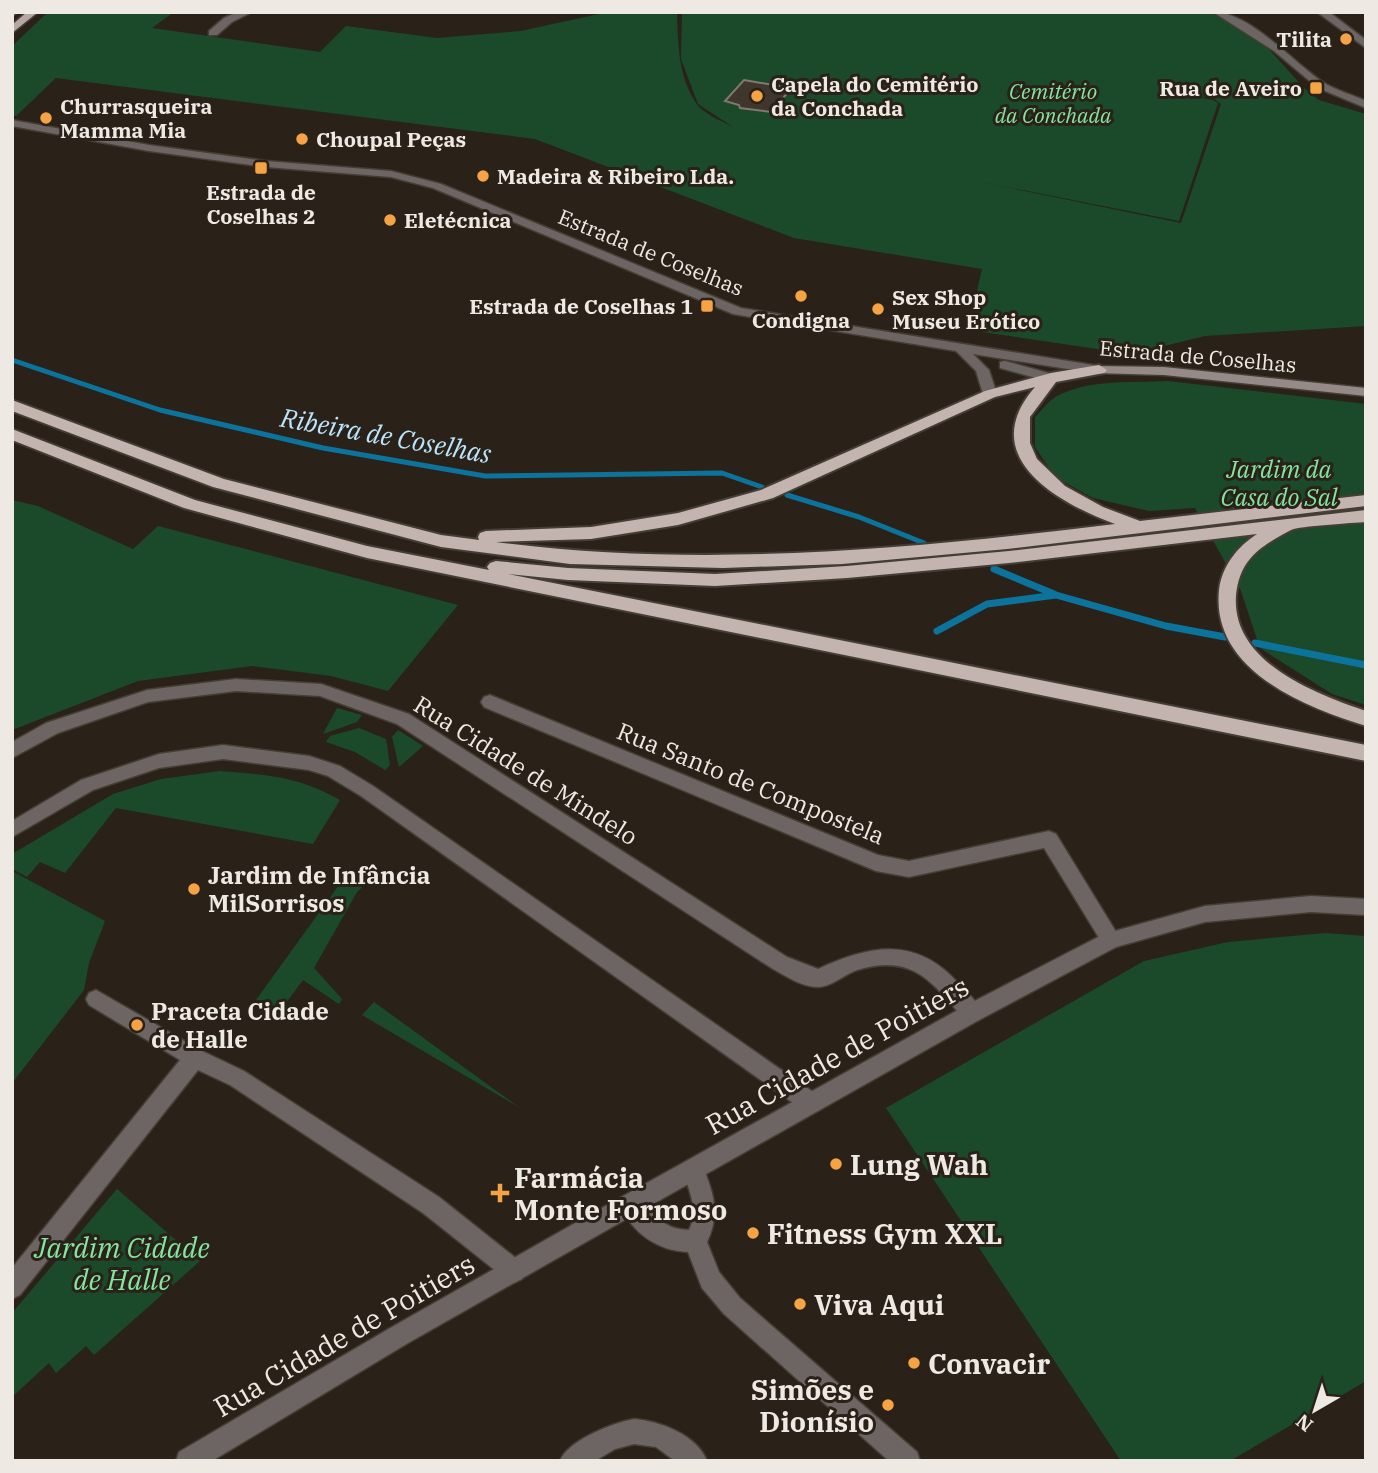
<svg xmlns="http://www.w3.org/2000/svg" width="1378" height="1473" font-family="'IBM Plex Serif',serif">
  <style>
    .green { fill: #1a4a2a; fill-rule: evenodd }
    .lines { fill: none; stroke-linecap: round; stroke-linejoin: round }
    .stream-far1 { stroke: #0c739d; stroke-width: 5 }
    .stream { stroke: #0c739d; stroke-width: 7 }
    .building { fill: #3f362d; stroke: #83786f; stroke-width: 2 }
    .minor-casing { stroke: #453e35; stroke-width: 3 }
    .tertiary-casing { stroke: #453e35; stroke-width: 3 }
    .secondary-casing { stroke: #453e35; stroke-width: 3 }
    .primary-casing { stroke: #453e35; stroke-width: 3 }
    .trunk-casing { stroke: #453e35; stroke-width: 4 }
    .minor { fill: #6c6563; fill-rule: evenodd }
    .tertiary { fill: #6c6563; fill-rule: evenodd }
    .secondary { fill: #958a88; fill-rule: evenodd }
    .primary { fill: #b5a7a4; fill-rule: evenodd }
    .trunk { fill: #c4b4b0; fill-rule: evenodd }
    .poi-dot { fill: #f5a345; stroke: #2a2219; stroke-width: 2.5 }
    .labels { text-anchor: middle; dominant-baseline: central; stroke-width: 6; stroke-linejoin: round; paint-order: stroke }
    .far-poi-label { font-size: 21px; font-weight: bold; fill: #eee9e3; stroke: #2a2219; text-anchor: start }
    .far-park-label { font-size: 21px; font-style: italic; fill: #83e59e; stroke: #2a2219 }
    .far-street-label { font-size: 21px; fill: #eee9e3; stroke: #2a2219 }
    .park-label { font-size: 24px; font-style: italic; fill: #83e59e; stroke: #2a2219 }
    .street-label { font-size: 24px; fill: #eee9e3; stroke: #2a2219 }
    .poi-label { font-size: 24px; font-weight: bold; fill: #eee9e3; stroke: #2a2219; text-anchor: start }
    .water-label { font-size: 26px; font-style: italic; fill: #bbe5fc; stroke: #2a2219 }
    .near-street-label { font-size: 28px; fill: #eee9e3; stroke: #2a2219 }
    .near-poi-label { font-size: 28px; font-weight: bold; fill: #eee9e3; stroke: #2a2219; text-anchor: start }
    .near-park-label { font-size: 28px; font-style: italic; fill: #83e59e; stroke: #2a2219 }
  </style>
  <rect width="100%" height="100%" fill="#2a2219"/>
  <g class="green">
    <path d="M48,12H174L152,28L320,52L346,26L437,38L521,31L608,12H677C678,43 678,76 696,103C703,114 722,121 733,127L698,104L681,59L682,12H1209L1231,23L1268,48L1304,88L1319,100L1366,114V326L1205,336L1131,354L968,330L982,269L794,238L535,139L56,78L16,116L12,115V46ZM1180,94L1214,99L1221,104L1181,223L971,180L1179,221L1218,103L1213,100Z"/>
    <path d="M1168,381L1366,404V705L1332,694L1260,648L1241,591L1195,508L1149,511L1093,498L1055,477L1035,447V417C1042,410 1050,399 1059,395C1092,379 1133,383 1168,381Z"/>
    <path d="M12,500L38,506L133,549L158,526L458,605L388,691L331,676L252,666L138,681L12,730Z"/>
    <path d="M337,708L362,715L357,722L323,734Z"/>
    <path d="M359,728L386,739L390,765L385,770L355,752L326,742L330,736Z"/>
    <path d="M398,730L423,746L399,767L392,737Z"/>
    <path d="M220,771C267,775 298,776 340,800L313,844L116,808L65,873L40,862L27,877L12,869V854L113,794L161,779Z"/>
    <path d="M359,867L373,877L357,892L314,968L342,999L339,1004L303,980L280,1011L256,1000L339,885Z"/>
    <path d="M12,871L105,921L89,963L84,990L13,1082Z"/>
    <path d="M1325,933L1366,936V1381L1230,1461H1121L886,1108L1144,961L1228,942Z"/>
    <path d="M374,1002L520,1108L362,1015Z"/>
    <path d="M117,1189L200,1261L94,1355L86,1346L56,1373L49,1363L12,1397V1313Z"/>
  </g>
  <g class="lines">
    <g class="stream-far1">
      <path d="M12,360L160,410L323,448L485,476L722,473L762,487"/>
      <path d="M787,495L859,517L924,543"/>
    </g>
    <g class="stream">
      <path d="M994,569L1054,594"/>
      <path d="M937,631L987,604L1056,595L1166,626L1225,637"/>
      <path d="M1255,643L1366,665"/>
    </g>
  </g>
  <path class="building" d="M744,80L779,86L790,90L771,112L740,108L739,105L725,101Z"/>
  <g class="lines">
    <g class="minor-casing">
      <g id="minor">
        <path d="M238,12H252L232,22L217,35H209V31L224,18Z"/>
        <path d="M1317,12H1329L1366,40V48Z"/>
        <path d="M12,120L149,145L266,161L391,171L441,184L741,308L1099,366L1106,370L1099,374L973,354L989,370L997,394L990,398L983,394L976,371L956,351L733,314L433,188L391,177L266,167L149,151L12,126Z"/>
        <path d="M1005,361L1056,375L1058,378L1051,382L1000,368V362Z"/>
        <path d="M236,679L321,684L409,714L787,957L818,969C870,945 916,936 958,983C967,992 977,1001 982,1013L979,1020L972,1022L965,1020C932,982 913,953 857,970C845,974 831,987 818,987C802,987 786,976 773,969L397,724L320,696L236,691L148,702L58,733L12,758V742L46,723L147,690Z"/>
        <path d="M490,695L878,855L909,861L1049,831L1056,834L1121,940L1118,946L1111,949L1104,946L1044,848L909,877L876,871L484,707L481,702L484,697Z"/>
        <path d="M223,745L309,756L340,766L373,786L819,1096L822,1103L819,1110L811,1113L803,1110L361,796L328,776L309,770L223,759L159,768L93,790L12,837V821L81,780L159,754Z"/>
        <path d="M96,990L202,1051L244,1071L439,1197L522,1263L526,1271L522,1279L514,1283L506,1279L423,1213L230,1085L198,1070L20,1295L12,1299V1268L180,1060L89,1005L86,999L89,993Z"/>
        <path d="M693,1159L701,1162C713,1191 721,1213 707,1242L719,1272L740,1298L917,1452L920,1461H889L724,1314L702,1288L688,1252C658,1251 632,1233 620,1205L623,1197L631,1194C656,1204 653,1229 689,1230C699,1210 689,1189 682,1170L685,1162Z"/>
        <path d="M634,1419C660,1421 697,1435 707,1461H675L656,1447L634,1444L615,1449L595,1461H560C568,1440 613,1423 634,1419Z"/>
      </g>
    </g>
    <g class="tertiary-casing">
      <g id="tertiary">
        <path d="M1213,12C1251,12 1295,65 1326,84C1338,91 1353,95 1366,101V108L1318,88L1274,51Z"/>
        <path d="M1311,896L1366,899V915L1311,912L1205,922L1116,947L979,1020L607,1230L408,1343L212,1461H176L179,1452L392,1327L591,1214L965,1006L1104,934L1205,906Z"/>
      </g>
    </g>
    <g class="secondary-casing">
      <path id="secondary" d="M1099,366L1164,367L1366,388V396L1164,375L1094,373V367Z"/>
    </g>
    <g class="primary-casing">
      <g id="primary">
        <path d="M12,12H18L12,16Z"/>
        <path d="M27,12H38L12,33V25Z"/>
      </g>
    </g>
    <g class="trunk-casing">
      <g id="trunk">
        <path d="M1099,365L1107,370L1104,373L1056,382L1030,417V443L1037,459L1065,486L1103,507L1140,521L1366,495V506L1007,549L842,564L723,568L570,564L441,547L213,487L12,411V400L224,479L441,535L479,540L478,537L480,533L486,531L591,527L678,513L761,490L985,391L1051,373ZM1035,387C975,456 1056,502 1115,524C910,549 703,569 496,542L591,539L678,525L773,498L995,397Z"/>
        <path d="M12,429L195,500L367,546L489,570L487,567L490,563L496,561L568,568L715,574L847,566L1009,551L1366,510V522C1353,523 1299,526 1291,530C1261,546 1240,558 1236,595C1231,662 1314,693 1366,711V726C1303,706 1211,670 1219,590C1222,566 1237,547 1257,534L1009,563L847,578L715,586L568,580L508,574L1366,745V761L367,558L184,508L12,440Z"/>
      </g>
    </g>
    <use href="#minor" class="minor"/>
    <use href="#tertiary" class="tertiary"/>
    <use href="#secondary" class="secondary"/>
    <use href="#primary" class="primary"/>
    <use href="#trunk" class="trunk"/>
  </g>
  <g class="poi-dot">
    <circle cx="1346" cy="39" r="7"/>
    <rect x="1309" y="81" width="14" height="14" rx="3.5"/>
    <circle cx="757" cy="96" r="7"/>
    <circle cx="46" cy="118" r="7"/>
    <circle cx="302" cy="139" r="7"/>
    <rect x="254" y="161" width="14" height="14" rx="3.5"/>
    <circle cx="483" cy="176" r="7"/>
    <circle cx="390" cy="220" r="7"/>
    <circle cx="801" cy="296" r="7"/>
    <rect x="700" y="299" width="14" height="14" rx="3.5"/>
    <circle cx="878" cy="309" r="7"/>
    <circle cx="194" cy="889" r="7"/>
    <circle cx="137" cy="1025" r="7"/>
    <circle cx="836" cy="1164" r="7"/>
    <path d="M496.5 1182.5h7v7h7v7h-7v7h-7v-7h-7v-7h7z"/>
    <circle cx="753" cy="1233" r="7"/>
    <circle cx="800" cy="1304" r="7"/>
    <circle cx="914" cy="1363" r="7"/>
    <circle cx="888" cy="1405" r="7"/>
  </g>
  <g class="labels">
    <g class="far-poi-label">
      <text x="1332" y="39" text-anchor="end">Tilita</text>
      <text x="771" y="84">Capela do Cemitério<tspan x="771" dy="24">da Conchada</tspan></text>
      <text x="1302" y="88" text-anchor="end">Rua de Aveiro</text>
      <text x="60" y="106">Churrasqueira<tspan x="60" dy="24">Mamma Mia</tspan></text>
      <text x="316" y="139">Choupal Peças</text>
      <text x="497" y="176">Madeira &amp; Ribeiro Lda.</text>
      <text x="261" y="192" text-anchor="middle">Estrada de<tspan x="261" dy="24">Coselhas 2</tspan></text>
      <text x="404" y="220">Eletécnica</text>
      <text x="892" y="297">Sex Shop<tspan x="892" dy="24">Museu Erótico</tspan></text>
      <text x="693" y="306" text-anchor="end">Estrada de Coselhas 1</text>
      <text x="801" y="320" text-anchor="middle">Condigna</text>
    </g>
    <g class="far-park-label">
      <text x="1053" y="91">Cemitério<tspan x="1053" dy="24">da Conchada</tspan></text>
    </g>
    <g class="far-street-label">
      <text transform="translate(651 252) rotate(22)">Estrada de Coselhas</text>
      <text transform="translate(1198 356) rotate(5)">Estrada de Coselhas</text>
    </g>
    <g class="park-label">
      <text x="1279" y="469">Jardim da<tspan x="1279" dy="28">Casa do Sal</tspan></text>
    </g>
    <g class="street-label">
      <text transform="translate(526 770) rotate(32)">Rua Cidade de Mindelo</text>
      <text transform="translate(751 783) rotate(22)">Rua Santo de Compostela</text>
    </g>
    <g class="poi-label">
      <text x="208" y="875">Jardim de Infância<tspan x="208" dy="28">MilSorrisos</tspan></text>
      <text x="151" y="1011">Praceta Cidade<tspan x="151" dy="28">de Halle</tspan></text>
    </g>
    <g class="water-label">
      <text transform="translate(386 435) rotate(10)">Ribeira de Coselhas</text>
    </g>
    <g class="near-street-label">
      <text transform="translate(837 1055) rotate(-29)">Rua Cidade de Poitiers</text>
      <text transform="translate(344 1335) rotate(-30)">Rua Cidade de Poitiers</text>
    </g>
    <g class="near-poi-label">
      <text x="850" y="1164">Lung Wah</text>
      <text x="514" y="1177">Farmácia<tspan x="514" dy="32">Monte Formoso</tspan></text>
      <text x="767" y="1233">Fitness Gym XXL</text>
      <text x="814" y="1304">Viva Aqui</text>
      <text x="928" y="1363">Convacir</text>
      <text x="874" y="1389" text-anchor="end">Simões e<tspan x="874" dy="32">Dionísio</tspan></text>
    </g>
    <g class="near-park-label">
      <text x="122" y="1247">Jardim Cidade<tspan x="122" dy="32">de Halle</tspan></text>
    </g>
  </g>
  <rect width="1378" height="1473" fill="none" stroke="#eee9e3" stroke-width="28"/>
  <g transform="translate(1315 1410) rotate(219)" stroke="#2a2219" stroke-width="5" paint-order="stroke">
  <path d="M0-5L12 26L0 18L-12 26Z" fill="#eee9e3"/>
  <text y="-10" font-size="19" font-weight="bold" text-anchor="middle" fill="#eee9e3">N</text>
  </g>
</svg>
